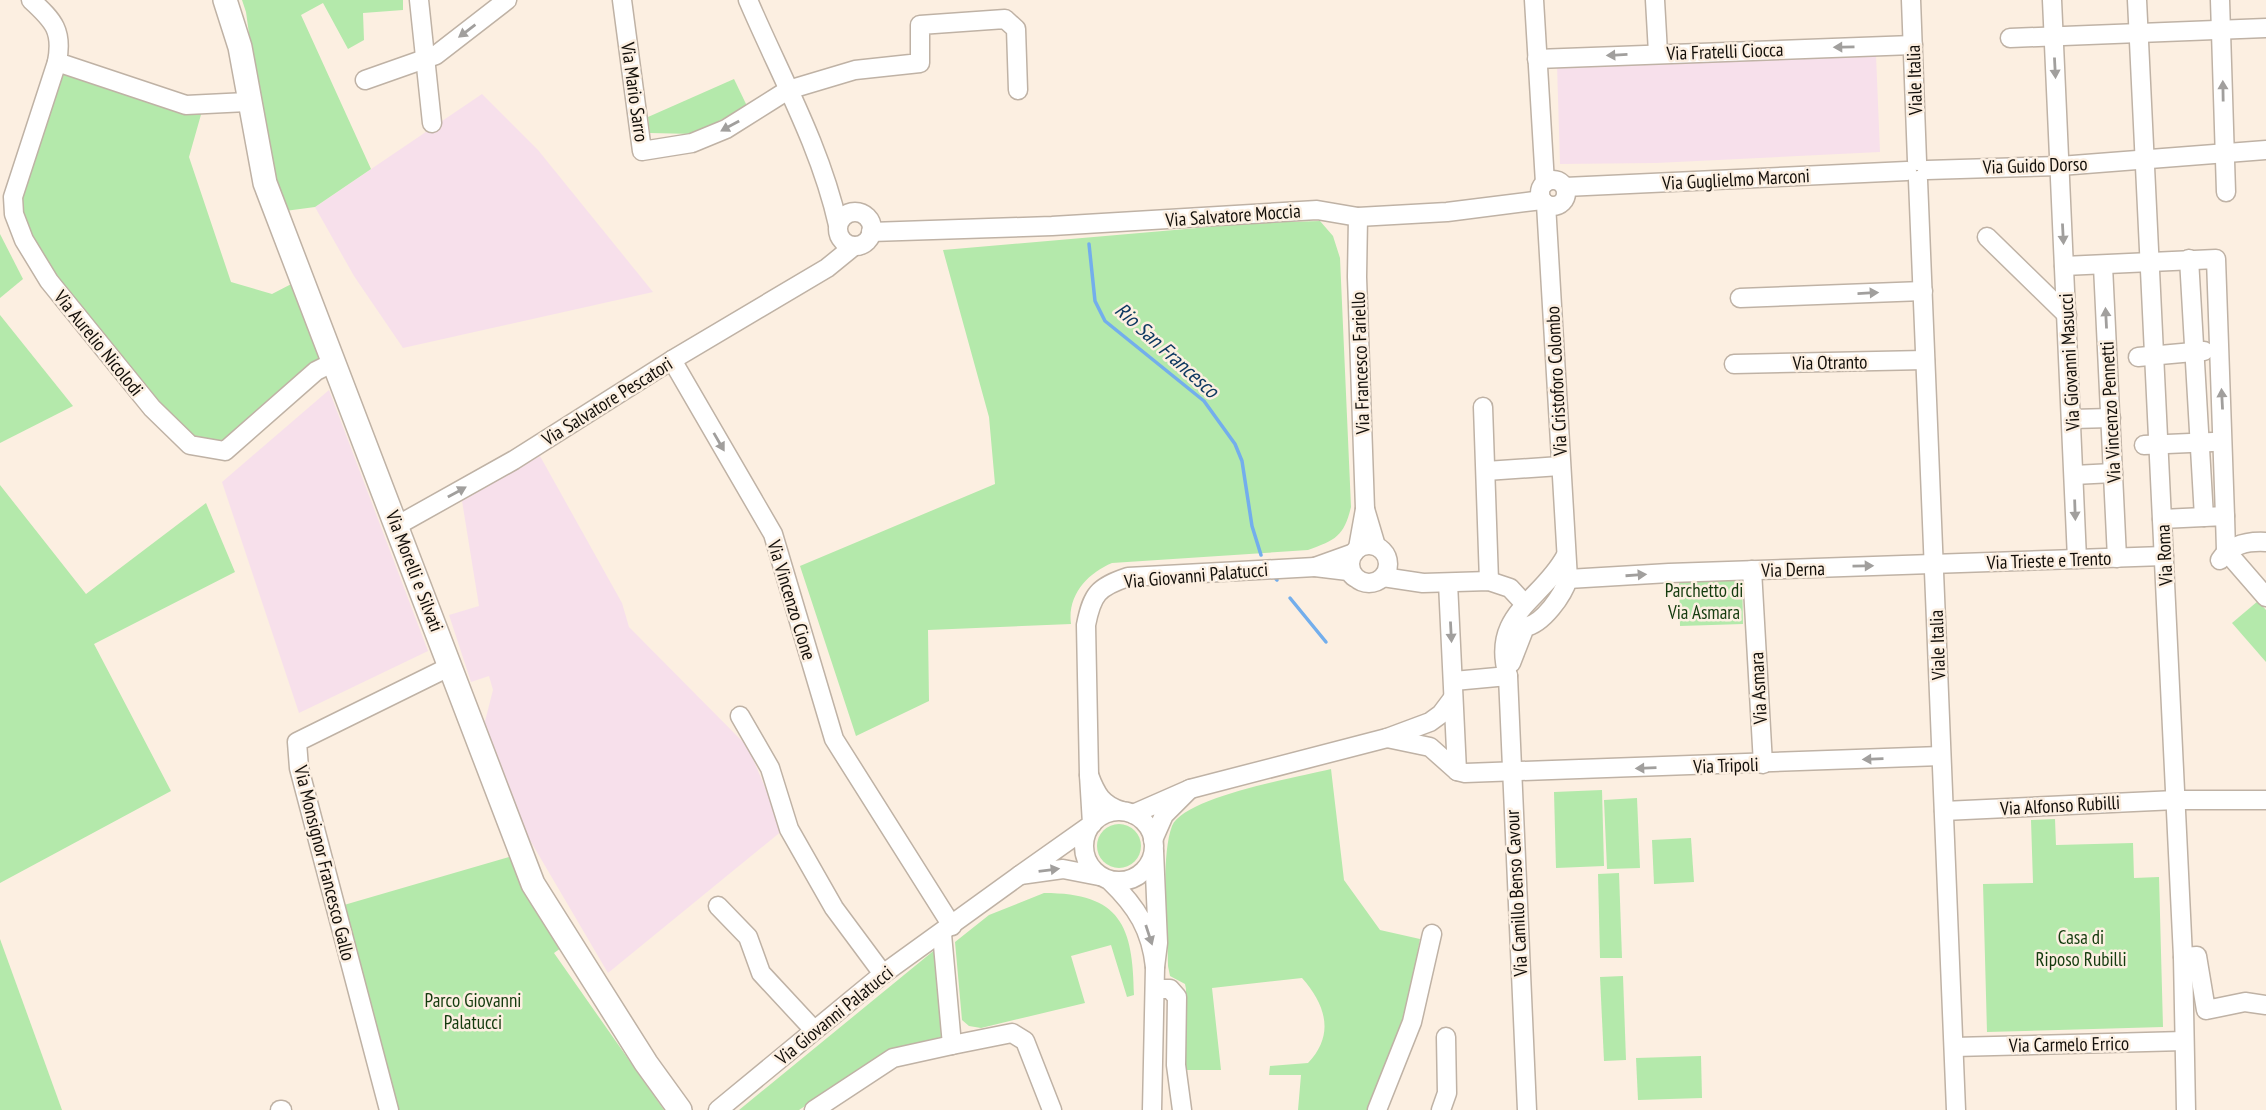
<svg xmlns="http://www.w3.org/2000/svg" width="2266" height="1110" font-family="'PT Sans Narrow',sans-serif">
  <style>
    .education { fill: #f7e0eb }
    .green { fill: #b4e9ab }
    .lines { fill: none; stroke-linecap: round; stroke-linejoin: round }
    .stream { stroke: #73aeec; stroke-width: 3.5 }
    .minor-casing { stroke: #bfb2a5; stroke-width: 21 }
    .major-casing { stroke: #bfb2a5; stroke-width: 26 }
    .minor { stroke: #fff; stroke-width: 18 }
    .major { stroke: #fff; stroke-width: 23 }
    .oneway { fill: #a19f9d }
    .labels { text-anchor: middle; dominant-baseline: central; stroke-width: 5; stroke-linejoin: round; paint-order: stroke }
    .street-label { font-size: 19px; fill: #130f0a; stroke: #fcefe1 }
    .park-label { font-size: 19px; fill: #143b0e; stroke: #fcefe1 }
    .water-label { font-size: 21px; font-style: italic; fill: #0e3961; stroke: #fcefe1 }
  </style>
  <rect width="100%" height="100%" fill="#fcefe1"/>
  <g class="education">
    <path d="M1802,50L1838,57L1876,55L1880,152L1656,163L1560,164L1557,65Z"/>
    <path d="M482,94L538,150L653,292L403,348L354,276L315,207Z"/>
    <path d="M329,390L428,651L299,713L222,482Z"/>
    <path d="M540,456L622,603L629,627L748,747L783,830L608,973L524,830L483,729L493,690L489,676L471,682L449,615L479,606L462,501Z"/>
  </g>
  <g class="green">
    <path d="M242,0H403V10L363,13L364,40L348,49L323,3L301,15L371,169L315,207L285,211L260,113L246,12Z"/>
    <path d="M57,62L204,104L189,157L231,282L272,294L301,279L334,362L225,451L190,445L49,281L14,214Z"/>
    <path d="M734,79L747,106L694,134L650,133L648,117Z"/>
    <path d="M1320,221L1333,236L1340,258L1351,507C1344,536 1336,540 1308,550L1112,563C1088,573 1067,595 1071,624L928,630L929,701L856,736L800,566L995,484L989,417L943,250L1255,223Z"/>
    <path d="M0,234L23,279L0,298Z"/>
    <path d="M0,315L73,406L0,443Z"/>
    <path d="M0,485L86,594L206,503L235,572L94,644L171,791L0,883Z"/>
    <path d="M1742,574L1743,624L1680,626L1679,578Z"/>
    <path d="M2258,601L2266,610V662L2232,623Z"/>
    <path d="M1331,769L1344,880L1380,930L1420,939L1405,1020L1371,1110H1298L1301,1075H1269L1270,1066L1308,1063C1335,1035 1326,1005 1302,978L1212,988L1221,1070H1185L1186,989L1185,984L1170,976L1168,966C1168,930 1160,858 1172,826C1184,797 1299,777 1331,769Z"/>
    <path d="M1602,790L1604,866L1556,868L1554,792Z"/>
    <path d="M1637,798L1640,868L1607,869L1604,800Z"/>
    <path d="M2055,819L2056,845L2133,843L2134,878L2159,877L2163,1027L1987,1032L1983,884L2033,883L2031,820Z"/>
    <circle cx="1119" cy="846" r="22"/>
    <path d="M1691,838L1694,882L1654,884L1652,840Z"/>
    <path d="M509,857L561,948L554,953L664,1110H397L344,905Z"/>
    <path d="M1619,873L1622,958H1600L1598,874Z"/>
    <path d="M1044,893C1121,893 1133,926 1134,995L1127,997L1111,945L1071,956L1085,1003L981,1028L969,1026L962,1020L955,942L989,915Z"/>
    <path d="M0,939L62,1110H0Z"/>
    <path d="M937,948L941,1037L889,1050L799,1110H739Z"/>
    <path d="M1623,976L1626,1060L1604,1061L1600,977Z"/>
    <path d="M1701,1056L1702,1098L1638,1100L1636,1058Z"/>
  </g>
  <g class="lines">
    <g class="stream">
      <path d="M1089,244L1095,301L1105,321L1204,401L1235,444L1242,461L1252,526L1261,555"/>
      <path d="M1276,579L1277,580"/>
      <path d="M1290,598L1326,642"/>
    </g>
    <g class="minor-casing">
      <g id="minor">
        <path d="M31,0C54,21 63,31 57,62L186,105L247,102"/>
        <path d="M419,0L432,123"/>
        <path d="M622,0L642,151L692,143L726,129L788,90L855,70L920,63V25L1005,19L1016,29L1018,90"/>
        <path d="M748,0C780,75 820,145 838,225"/>
        <path d="M1534,0L1545,183"/>
        <path d="M1655,0L1658,53"/>
        <path d="M1911,0L1917,161"/>
        <path d="M2052,0L2077,559"/>
        <path d="M2137,0L2183,957L2186,1110"/>
        <path d="M2220,0L2226,192"/>
        <path d="M2010,38L2266,28"/>
        <path d="M1537,59L1913,45"/>
        <path d="M57,62L13,197L14,214L24,240L49,281L152,408L190,445L225,451L316,371L334,362"/>
        <path d="M365,80L436,55L507,0"/>
        <path d="M1927,170L2060,166L2266,150"/>
        <path d="M1918,180L1956,1110"/>
        <circle cx="1553" cy="193" r="13"/>
        <path d="M1565,187L1907,171"/>
        <circle cx="855" cy="229" r="17"/>
        <path d="M1358,217L1357,277L1365,509"/>
        <path d="M871,232L1052,226L1317,210L1358,217L1447,212L1542,200"/>
        <path d="M1987,237L2067,315"/>
        <path d="M2189,259L2204,517"/>
        <path d="M2064,266L2216,259L2225,516"/>
        <path d="M2103,266L2117,558"/>
        <path d="M1740,298L1923,291"/>
        <path d="M2138,357L2204,351"/>
        <path d="M672,360L773,534L834,739L952,926"/>
        <path d="M1734,364L1925,360"/>
        <path d="M1483,407L1489,581"/>
        <path d="M2072,419L2111,418"/>
        <path d="M2144,445L2213,442"/>
        <path d="M1486,471L1560,466"/>
        <path d="M2074,475L2113,473"/>
        <path d="M2162,519L2225,516L2226,551"/>
        <path d="M398,525L514,460L672,360L827,268L854,246"/>
        <circle cx="1369" cy="564" r="19"/>
        <path d="M1358,548L1365,509L1376,546"/>
        <path d="M2226,551L2266,597"/>
        <path d="M1354,553L1315,567L1348,571L1354,577"/>
        <path d="M2220,560C2231,544 2248,541 2266,542"/>
        <path d="M1752,570L1763,764"/>
        <path d="M1383,577L1423,583L1489,581L1510,588L1524,603"/>
        <path d="M1568,579L1669,573L2164,556"/>
        <path d="M1448,583L1457,771"/>
        <path d="M1511,663L1525,627C1543,624 1563,595 1568,579L1546,204"/>
        <path d="M1454,681L1508,676"/>
        <path d="M740,716L770,768L789,829L834,908L883,974"/>
        <path d="M1387,738L1430,747L1457,771L1465,773L1941,756"/>
        <path d="M1089,775L1086,625C1092,594 1098,587 1128,577L1315,567"/>
        <path d="M1190,789L1387,738L1430,722L1441,714L1453,698"/>
        <circle cx="1119" cy="846" r="35"/>
        <path d="M1944,811L2176,800H2266"/>
        <path d="M1133,814L1190,789L1164,815L1153,840"/>
        <path d="M1099,876L1063,869L1020,875L1092,824L1089,775C1096,794 1102,805 1122,811"/>
        <path d="M1110,881C1137,907 1151,930 1155,967L1158,943L1154,851"/>
        <path d="M718,906L748,937L761,973L813,1029"/>
        <path d="M2183,957L2197,956L2206,1010L2245,1002L2266,1005"/>
        <path d="M1155,989H1170L1177,997L1176,1065L1182,1110"/>
        <path d="M952,1045L1012,1033L1025,1041L1052,1110"/>
        <path d="M1954,1047L2184,1041"/>
        <path d="M280,1110H282"/>
        <path d="M389,1110L299,768L297,742L451,666"/>
        <path d="M718,1110L883,974L1020,875"/>
        <path d="M814,1110L893,1058L952,1045L942,934"/>
        <path d="M1152,1110L1155,967"/>
        <path d="M1377,1110L1412,1022L1432,934"/>
        <path d="M1441,1110L1447,1093L1446,1037"/>
        <path d="M1527,1110L1508,676C1490,614 1541,601 1565,557"/>
      </g>
    </g>
    <g class="major-casing">
      <path id="major" d="M225,0L240,47L265,183L533,884L646,1063L680,1110"/>
    </g>
    <use href="#minor" class="minor"/>
    <use href="#major" class="major"/>
  </g>
  <defs><path id="oneway-solid" d="M-6-.8H1V-3.2L6.5 0L1 3.2V.8H-6Z" transform="scale(1.75)"/></defs>
  <g class="oneway">
    <use href="#oneway-solid" transform="translate(467 31) rotate(143)"/>
    <use href="#oneway-solid" transform="translate(1844 47) rotate(179)"/>
    <use href="#oneway-solid" transform="translate(1617 55) rotate(177)"/>
    <use href="#oneway-solid" transform="translate(2055 68) rotate(87)"/>
    <use href="#oneway-solid" transform="translate(2223 91) rotate(-91)"/>
    <use href="#oneway-solid" transform="translate(730 126) rotate(151)"/>
    <use href="#oneway-solid" transform="translate(2063 234) rotate(87)"/>
    <use href="#oneway-solid" transform="translate(1868 293) rotate(-3)"/>
    <use href="#oneway-solid" transform="translate(2106 318) rotate(-93)"/>
    <use href="#oneway-solid" transform="translate(2222 399) rotate(-93)"/>
    <use href="#oneway-solid" transform="translate(719 442) rotate(60)"/>
    <use href="#oneway-solid" transform="translate(457 492) rotate(-29)"/>
    <use href="#oneway-solid" transform="translate(2075 510) rotate(88)"/>
    <use href="#oneway-solid" transform="translate(1863 566) rotate(-1)"/>
    <use href="#oneway-solid" transform="translate(1636 575) rotate(-4)"/>
    <use href="#oneway-solid" transform="translate(1451 632) rotate(87)"/>
    <use href="#oneway-solid" transform="translate(1873 759) rotate(178)"/>
    <use href="#oneway-solid" transform="translate(1646 768) rotate(178)"/>
    <use href="#oneway-solid" transform="translate(1049 870) rotate(-7)"/>
    <use href="#oneway-solid" transform="translate(1149 935) rotate(72)"/>
  </g>
  <g class="labels">
    <g class="street-label">
      <text transform="translate(1725 51) rotate(-2)">Via Fratelli Ciocca</text>
      <text transform="translate(1914 80) rotate(-92)">Viale Italia</text>
      <text transform="translate(635 92) rotate(82)">Via Mario Sarro</text>
      <text transform="translate(2035 165) rotate(-2)">Via Guido Dorso</text>
      <text transform="translate(1736 179) rotate(-3)">Via Guglielmo Marconi</text>
      <text transform="translate(1233 215) rotate(-4)">Via Salvatore Moccia</text>
      <text transform="translate(99 343) rotate(51)">Via Aurelio Nicolodi</text>
      <text transform="translate(1830 362) rotate(-1)">Via Otranto</text>
      <text transform="translate(2069 362) rotate(-93)">Via Giovanni Masucci</text>
      <text transform="translate(1360 363) rotate(-92)">Via Francesco Fariello</text>
      <text transform="translate(1556 381) rotate(-93)">Via Cristoforo Colombo</text>
      <text transform="translate(607 401) rotate(-32)">Via Salvatore Pescatori</text>
      <text transform="translate(2110 412) rotate(-93)">Via Vincenzo Pennetti</text>
      <text transform="translate(2164 555) rotate(-93)">Via Roma</text>
      <text transform="translate(2049 560) rotate(-2)">Via Trieste e Trento</text>
      <text transform="translate(1793 569) rotate(-2)">Via Derna</text>
      <text transform="translate(415 571) rotate(69)">Via Morelli e Silvati</text>
      <text transform="translate(1196 575) rotate(-5)">Via Giovanni Palatucci</text>
      <text transform="translate(792 600) rotate(73)">Via Vincenzo Cione</text>
      <text transform="translate(1937 645) rotate(-92)">Viale Italia</text>
      <text transform="translate(1758 688) rotate(-93)">Via Asmara</text>
      <text transform="translate(1726 765) rotate(-2)">Via Tripoli</text>
      <text transform="translate(2060 805) rotate(-3)">Via Alfonso Rubilli</text>
      <text transform="translate(325 863) rotate(76)">Via Monsignor Francesco Gallo</text>
      <text transform="translate(1516 893) rotate(-93)">Via Camillo Benso Cavour</text>
      <text transform="translate(834 1015) rotate(-39)">Via Giovanni Palatucci</text>
      <text transform="translate(2069 1044) rotate(-1)">Via Carmelo Errico</text>
    </g>
    <g class="park-label">
      <text x="1704" y="590">Parchetto di<tspan x="1704" dy="22">Via Asmara</tspan></text>
      <text x="2081" y="937">Casa di<tspan x="2081" dy="22">Riposo Rubilli</tspan></text>
      <text x="473" y="1000">Parco Giovanni<tspan x="473" dy="22">Palatucci</tspan></text>
    </g>
    <g class="water-label">
      <text transform="translate(1167 350) rotate(42)">Rio San Francesco</text>
    </g>
  </g>
</svg>
